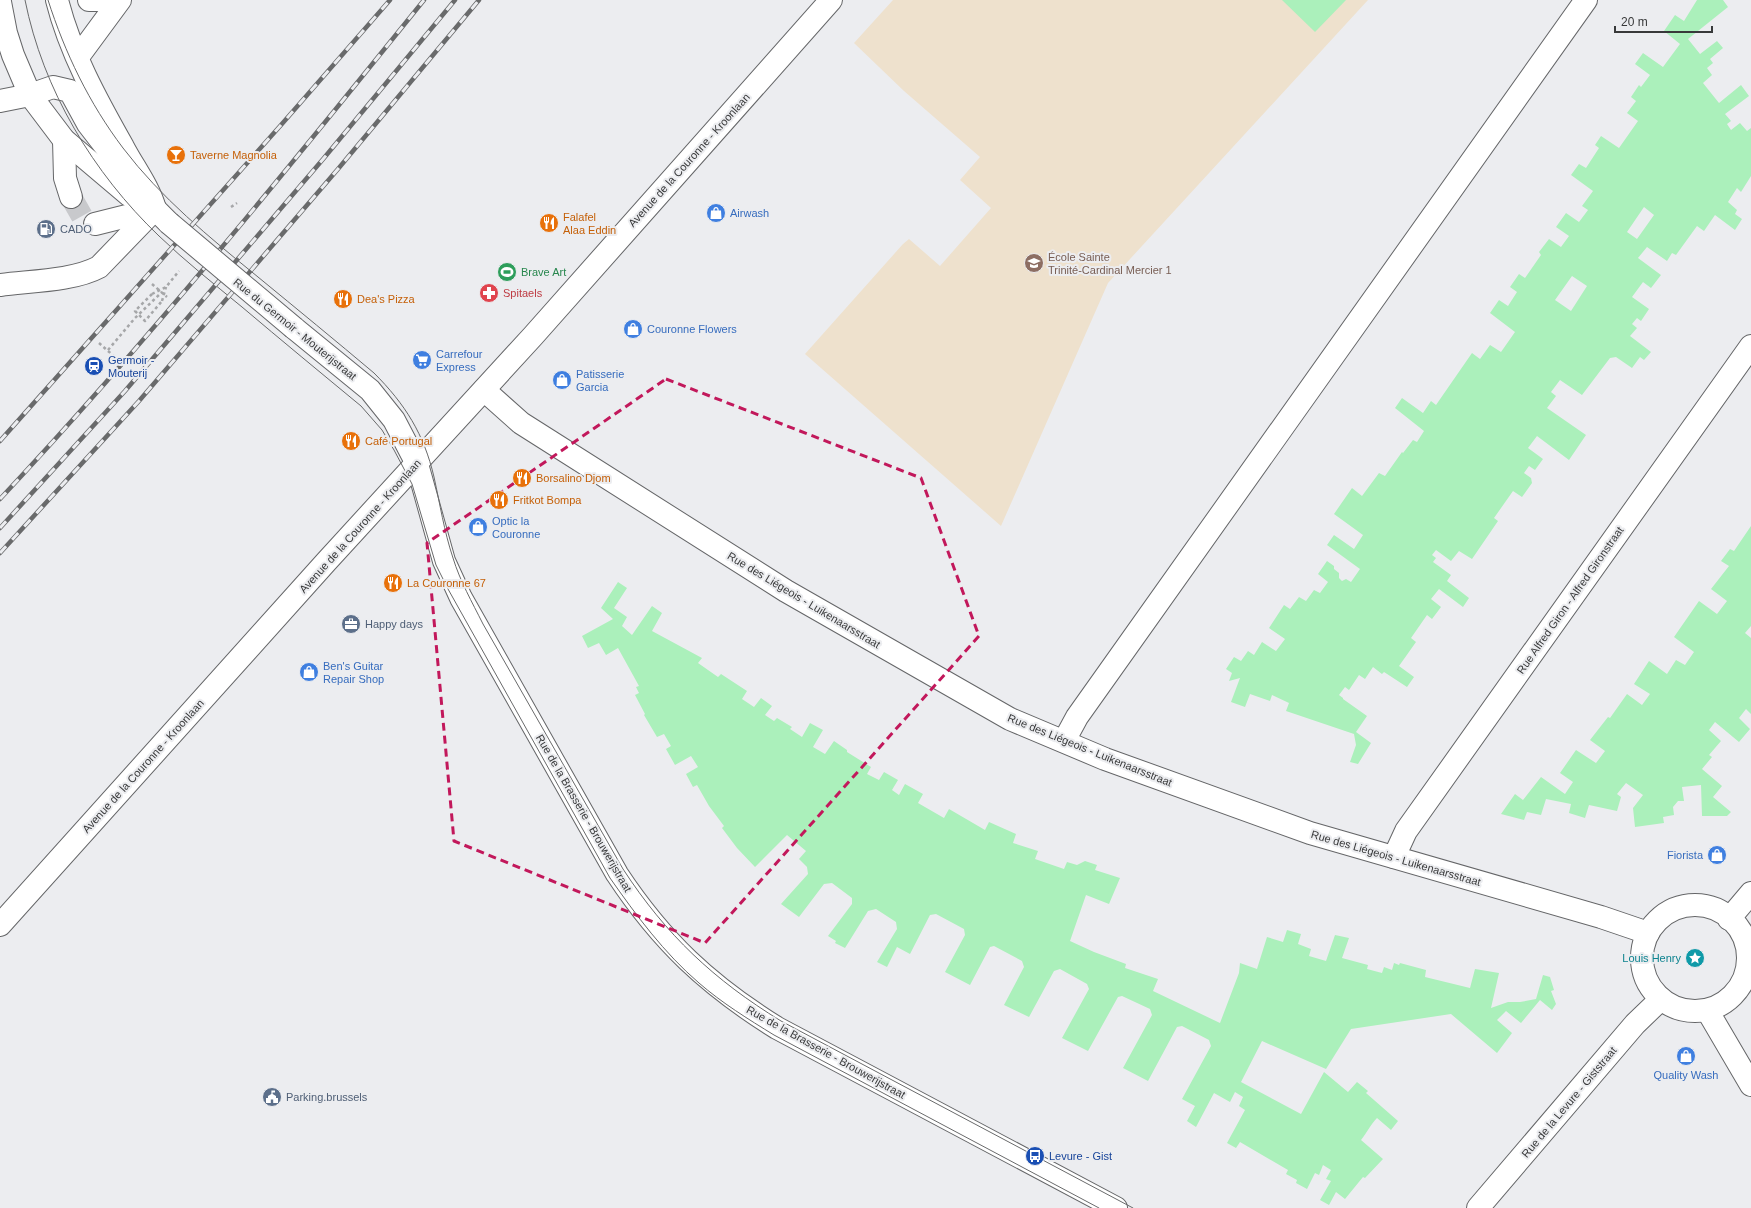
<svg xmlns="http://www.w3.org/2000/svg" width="1751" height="1208" font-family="Helvetica,sans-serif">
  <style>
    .education { fill: #eee1cd }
    .green { fill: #abf0bb; fill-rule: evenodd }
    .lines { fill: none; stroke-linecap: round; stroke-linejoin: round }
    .minor-tunnel { stroke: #c8c9cc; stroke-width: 22; stroke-dasharray: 22 11; stroke-linecap: butt }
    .minor-casing { stroke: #656668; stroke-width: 24 }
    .major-casing { stroke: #656668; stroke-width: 24 }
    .path { stroke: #a6a7a9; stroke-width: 2.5; stroke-dasharray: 3 3; stroke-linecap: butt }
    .minor { stroke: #fff; stroke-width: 22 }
    .major { stroke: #fff; stroke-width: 22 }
    .tram { stroke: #696a6b; stroke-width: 1 }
    .rail-casing { stroke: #696a6b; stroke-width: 4.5 }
    .rail { stroke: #ecedf0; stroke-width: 3; stroke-dasharray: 9; stroke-linecap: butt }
    .major-bridge-casing { stroke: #656668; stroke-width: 24; stroke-linecap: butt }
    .path-bridge { stroke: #a6a7a9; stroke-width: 2.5; stroke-dasharray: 3 3; stroke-linecap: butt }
    .major-bridge { stroke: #fff; stroke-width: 22 }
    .marked { fill: none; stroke: #c2185b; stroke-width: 3; stroke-dasharray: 8 5; stroke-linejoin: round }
    .labels { text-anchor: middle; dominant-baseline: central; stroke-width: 4; stroke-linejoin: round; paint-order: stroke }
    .food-label { font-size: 11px; fill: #c56008; stroke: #ecedf0; text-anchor: start }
    .street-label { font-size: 11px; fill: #38393a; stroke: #ecedf0 }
    .shop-label { font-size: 11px; fill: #366cbe; stroke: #ecedf0; text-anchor: start }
    .service-label { font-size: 11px; fill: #4e5e75; stroke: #ecedf0; text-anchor: start }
    .education-label { font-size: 11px; fill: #785e54; stroke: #ecedf0; text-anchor: start }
    .leisure-label { font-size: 11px; fill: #27864d; stroke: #ecedf0; text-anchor: start }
    .health-label { font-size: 11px; fill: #be3a42; stroke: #ecedf0; text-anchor: start }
    .transit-label { font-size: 11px; fill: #164399; stroke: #ecedf0; text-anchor: start }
    .culture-label { font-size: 11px; fill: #0d838f; stroke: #ecedf0; text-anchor: end }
  </style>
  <rect width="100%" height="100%" fill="#ecedf0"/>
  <path class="education" d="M893,0H1368L1108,283L1001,526L805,354L903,244L909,239L940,266L991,208L960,180L980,157L904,91L854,43Z"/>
  <g class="green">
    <path d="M1282,0H1346L1315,32Z"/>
    <path d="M1697,0H1723L1728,7L1688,39L1700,54L1717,41L1723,48L1710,59L1713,63L1707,68L1712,75L1703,83L1719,103L1741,85L1749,96L1725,114L1731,121L1727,124L1731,130L1740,123L1747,131L1751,128V176L1741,192L1737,188L1728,202L1737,210L1735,214L1742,219L1735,230L1715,215L1704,231L1697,226L1676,255L1672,253L1667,261L1647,247L1638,258L1661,275L1651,288L1643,282L1632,297L1649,309L1641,321L1637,318L1632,324L1637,328L1630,336L1651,352L1644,360L1640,357L1632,368L1616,357L1610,358L1582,395L1560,380L1551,392L1556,396L1547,408L1586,435L1569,460L1537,436L1528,448L1543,459L1535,470L1529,466L1524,473L1531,478L1532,483L1522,497L1513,491L1494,518L1498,521L1472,559L1459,551L1451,561L1436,550L1432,555L1436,558L1433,562L1451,575L1447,581L1469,598L1463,607L1439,589L1431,599L1441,607L1432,619L1427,615L1411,638L1416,642L1399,666L1414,677L1407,687L1384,672L1382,674L1373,667L1365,679L1359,675L1349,690L1345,687L1339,695L1343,698V699L1367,716L1356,732L1371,743L1358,764L1350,762L1356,745L1354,734L1286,711L1289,703L1272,695L1270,701L1250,694L1245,707L1231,702L1240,678L1229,681L1232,673L1226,669L1234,657L1241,661L1248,651L1254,655L1262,642L1276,651L1285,639L1269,628L1284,605L1290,609L1299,597L1306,601L1314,590L1320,593L1328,582L1318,574L1327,561L1334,566V569L1339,573V578L1342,581L1346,579L1351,582L1360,569L1327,545L1334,535L1354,549L1363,535L1334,514L1352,488L1362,496L1379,473L1385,476L1402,452L1403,453L1413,440L1417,442L1424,431L1395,408L1402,398L1423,413L1431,401L1436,405L1472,353L1480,359L1490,345L1501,352L1515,332L1490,313L1499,300L1508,306L1517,292L1510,287L1519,274L1525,278L1541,255L1539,252L1549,239L1561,247L1569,236L1556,227L1566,213L1579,222L1588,210L1582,206L1593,191L1571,175L1579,164L1586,168L1599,148L1595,145L1601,136L1619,148L1638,121L1627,113L1636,101L1631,97L1639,85L1641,87L1650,75L1635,64L1643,53L1663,67L1680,44L1664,31L1675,15L1684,21ZM1644,207L1654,215L1637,239L1627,232ZM1572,276L1587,286L1571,311L1555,300Z"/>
    <path d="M1751,526V626L1745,633L1751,638V714L1746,709L1739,718L1750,729L1739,742L1715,722L1709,730L1721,741L1709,755L1712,757L1702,769L1722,786L1713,797L1731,812L1727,816H1702L1701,785L1682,787L1684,801H1678L1673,807L1674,815L1663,817L1664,823L1635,827L1633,808L1643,795L1626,783L1617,794L1621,797L1617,811L1589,805L1585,818L1569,813L1571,804L1546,799L1541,815L1527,812L1524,820L1501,814L1515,794L1523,800L1541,777L1565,794L1573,782L1560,773L1576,750L1596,763L1605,751L1590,740L1608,717L1610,718L1627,694L1642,705L1650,694L1634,684L1649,661L1667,674L1676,660L1685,665L1694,652L1674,637L1699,601L1717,614L1727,601L1711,589L1729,566L1721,561L1730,549L1734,551Z"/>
    <path d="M618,582L627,588L614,608L627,617L622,626L632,635L652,606L662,613L652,631L702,658L698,663L718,677L721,674L747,691L742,699L754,707L761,698L772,706L765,715L774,721L777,718L792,727L790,729L802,737L810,723L823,730L813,747L825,754L834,741L847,750V752L871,767L867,774L879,780L884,772L898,780L892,790L899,795L905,784L923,794L918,803L944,818L949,809L985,830L989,822L1016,834L1013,843L1038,851L1035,859L1064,869L1067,862L1077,865L1085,861L1097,865L1095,870L1120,878L1109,904L1086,895L1070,941L1094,952L1126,964L1125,968L1158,979L1153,991L1220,1023L1239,973L1240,963L1257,969L1267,937L1283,942L1287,930L1301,934L1298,944L1311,949L1309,956L1326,961L1335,935L1349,938L1342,958L1368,965L1367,969L1382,973L1384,967L1392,970L1394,963L1399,965L1400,963L1426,970L1425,977L1470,988L1475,969L1499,973L1491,1008L1508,1002H1520L1536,999L1543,975L1550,977L1554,990L1551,991L1556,1004L1552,1010L1540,1000L1521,1023L1506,1011L1497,1020L1512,1033L1497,1053L1451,1014L1351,1029L1326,1069L1262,1041L1241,1082L1301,1114L1324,1072L1348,1092L1357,1082L1368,1091L1366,1093L1398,1121L1391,1130L1377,1118C1370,1125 1367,1133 1361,1140L1383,1159L1365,1178L1363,1177L1345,1199L1336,1192L1329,1205L1320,1200L1331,1181L1326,1179L1331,1170L1323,1165L1319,1175L1315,1173L1307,1189L1296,1183L1297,1180L1286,1174L1288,1170L1240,1142L1236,1148L1227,1143L1245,1110L1239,1106L1243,1097L1235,1092L1230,1102L1214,1093L1196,1127L1187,1121L1195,1106L1182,1099L1211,1046L1209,1040L1182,1026L1177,1027L1148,1081L1123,1068L1152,1015L1150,1009L1122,996L1118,997L1088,1051L1062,1038L1089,989L1087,984L1060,969L1054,971L1029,1017L1004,1005L1024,967L1022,961L994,946L990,947L970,985L945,972L965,935L964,929L936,914L930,915L910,954L897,947L887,967L877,962L897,929L896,922L876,909L868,911L845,948L835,943L836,941L828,936L852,904V898L832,883L824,884L799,917L781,904L808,874L807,867L799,859L806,851L787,835L755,867L737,848L722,828L724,826L709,806L697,785L693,787L686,774L698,767L691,756L675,765L666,749L671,746L664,734L657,737L644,715L645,714L635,695L639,693L636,687L639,686L618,648L606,655L599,643L588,648L582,636L613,619L601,608Z"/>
  </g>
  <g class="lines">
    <path class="minor-tunnel" d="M71,197L83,218L95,224"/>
    <g class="minor-casing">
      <g id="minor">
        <path d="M89,0H106"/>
        <path d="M78,57L120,0"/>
        <path d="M0,101L30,95L53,87L70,91L88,124L112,155L140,185"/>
        <path d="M64,140L65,178L71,197"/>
        <path d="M95,224L155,209"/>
        <path d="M0,285C29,281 73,281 99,267L155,209"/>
        <path d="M484,390L521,423L786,591L1010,719L1105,759L1310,833L1601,917L1648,933"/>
        <path d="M1064,741L1077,717L1586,0"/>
        <path d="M1394,857L1406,831L1751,346"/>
        <circle cx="1695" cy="958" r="53"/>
        <path d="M1729,919L1751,893"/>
        <path d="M1707,1010L1751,1085"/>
        <path d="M1478,1208L1635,1024L1661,999"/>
      </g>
    </g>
    <g class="major-casing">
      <g id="major">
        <path d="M57,0C70,52 97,101 123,147C134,168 149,187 155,209"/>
        <path d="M0,2L6,33L13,55L30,95L64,140L129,195L155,209L169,223"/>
        <path d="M294,328L370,390L394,420L417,464L444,561L461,598L617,874C662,942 708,985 777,1028L1116,1208"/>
        <path d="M0,925L326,562L533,336L831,0"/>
      </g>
    </g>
    <g class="path">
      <path d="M231,207L237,203"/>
      <path d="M152,284L167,297"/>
      <path d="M152,294L135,311L145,321L162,301"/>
      <path d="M99,343L116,358"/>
      <path d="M108,350L135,318L162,292"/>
    </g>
    <use href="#minor" class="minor"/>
    <use href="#major" class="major"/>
    <g class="tram">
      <path d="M25,0C43,90 93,173 159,236C185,261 214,284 242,307C281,340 321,373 361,406L382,430L394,450L412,484L436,565L448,589L610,878C636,915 664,953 699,983C722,1003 748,1019 774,1035L1099,1208"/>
      <path d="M48,0C65,53 89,103 123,148C161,198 209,237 258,277C297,309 336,341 374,373C405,404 424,434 434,477C440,504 444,531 453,558C460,581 472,602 483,624L623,869C666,935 714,980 781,1021L1133,1208"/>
    </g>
    <g class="rail-casing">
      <g id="rail">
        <path d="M0,441L281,125L390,0"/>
        <path d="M0,499C149,340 287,170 424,0"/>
        <path d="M0,528L125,391L324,158L455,0"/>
        <path d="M0,553L139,401L338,169L479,0"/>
      </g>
    </g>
    <use href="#rail" class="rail"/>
    <g class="major-bridge-casing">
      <path id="major-bridge" d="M169,223L294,328"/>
    </g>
    <g class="path-bridge">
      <path d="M152,294L166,287L179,271"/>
      <path d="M162,301L166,287"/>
    </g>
    <use href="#major-bridge" class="major-bridge"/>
  </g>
  <path class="marked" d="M666,379L921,478L979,636L705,943L454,841L427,543Z"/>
  <defs>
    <g id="bar-disc" transform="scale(1)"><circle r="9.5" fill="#e8710a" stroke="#ecedf0"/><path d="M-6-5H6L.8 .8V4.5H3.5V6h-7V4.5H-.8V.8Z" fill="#fff"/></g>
    <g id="shop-disc" transform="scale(1)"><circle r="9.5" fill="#3f7fe0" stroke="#ecedf0"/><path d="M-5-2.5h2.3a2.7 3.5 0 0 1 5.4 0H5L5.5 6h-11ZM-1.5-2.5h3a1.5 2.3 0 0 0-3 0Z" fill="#fff"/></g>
    <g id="restaurant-disc" transform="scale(1)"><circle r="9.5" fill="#e8710a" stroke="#ecedf0"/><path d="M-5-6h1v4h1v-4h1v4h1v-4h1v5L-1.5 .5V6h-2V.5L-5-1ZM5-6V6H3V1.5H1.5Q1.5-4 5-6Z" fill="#fff"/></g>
    <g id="fuel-disc" transform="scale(1)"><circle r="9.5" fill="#5c6f8a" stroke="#ecedf0"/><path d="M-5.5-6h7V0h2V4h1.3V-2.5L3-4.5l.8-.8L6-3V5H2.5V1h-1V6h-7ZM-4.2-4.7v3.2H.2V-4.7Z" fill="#fff"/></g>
    <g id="school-disc" transform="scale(1)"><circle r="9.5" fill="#8d6e63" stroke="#ecedf0"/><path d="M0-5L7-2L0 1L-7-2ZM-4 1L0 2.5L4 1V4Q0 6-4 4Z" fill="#fff"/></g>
    <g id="stadium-disc" transform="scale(1)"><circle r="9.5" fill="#2e9e5b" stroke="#ecedf0"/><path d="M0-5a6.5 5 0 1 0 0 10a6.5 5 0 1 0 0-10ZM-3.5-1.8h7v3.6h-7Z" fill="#fff"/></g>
    <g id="pharmacy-disc" transform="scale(1)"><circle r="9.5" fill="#e0444e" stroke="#ecedf0"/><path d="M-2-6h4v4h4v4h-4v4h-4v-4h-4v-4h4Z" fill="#fff"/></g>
    <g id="supermarket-disc" transform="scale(1)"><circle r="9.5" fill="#3f7fe0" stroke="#ecedf0"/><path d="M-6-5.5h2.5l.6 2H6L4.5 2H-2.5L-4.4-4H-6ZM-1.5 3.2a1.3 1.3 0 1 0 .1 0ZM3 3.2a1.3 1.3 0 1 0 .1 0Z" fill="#fff"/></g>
    <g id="station-disc" transform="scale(1)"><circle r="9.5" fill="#1a4fb4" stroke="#ecedf0"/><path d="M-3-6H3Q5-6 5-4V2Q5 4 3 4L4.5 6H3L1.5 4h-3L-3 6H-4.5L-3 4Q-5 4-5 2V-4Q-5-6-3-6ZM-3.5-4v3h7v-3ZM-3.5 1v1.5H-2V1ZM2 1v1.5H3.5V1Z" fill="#fff"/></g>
    <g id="office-disc" transform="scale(1)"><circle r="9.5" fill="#5c6f8a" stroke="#ecedf0"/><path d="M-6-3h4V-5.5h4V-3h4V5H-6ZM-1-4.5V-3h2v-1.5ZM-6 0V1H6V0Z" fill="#fff"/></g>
    <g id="sight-disc" transform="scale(1)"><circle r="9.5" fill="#0f9aa8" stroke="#ecedf0"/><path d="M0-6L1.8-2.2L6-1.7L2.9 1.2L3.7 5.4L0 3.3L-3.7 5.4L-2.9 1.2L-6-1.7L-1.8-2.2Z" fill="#fff"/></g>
    <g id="civic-disc" transform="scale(1)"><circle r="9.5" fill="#5c6f8a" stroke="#ecedf0"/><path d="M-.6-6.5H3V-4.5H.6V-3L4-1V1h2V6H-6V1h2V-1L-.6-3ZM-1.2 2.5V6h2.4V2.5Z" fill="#fff"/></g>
    <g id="bus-disc" transform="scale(1)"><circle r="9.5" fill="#1a4fb4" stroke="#ecedf0"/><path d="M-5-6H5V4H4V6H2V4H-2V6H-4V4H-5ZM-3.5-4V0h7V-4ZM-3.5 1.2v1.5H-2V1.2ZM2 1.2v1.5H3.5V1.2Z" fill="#fff"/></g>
  </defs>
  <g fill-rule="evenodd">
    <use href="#bar-disc" x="176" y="155"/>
    <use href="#shop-disc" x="716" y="213"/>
    <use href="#restaurant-disc" x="549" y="223"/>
    <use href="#fuel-disc" x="46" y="229"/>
    <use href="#school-disc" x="1034" y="263"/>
    <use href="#stadium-disc" x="507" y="272"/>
    <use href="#pharmacy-disc" x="489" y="293"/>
    <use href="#restaurant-disc" x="343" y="299"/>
    <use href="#shop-disc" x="633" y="329"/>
    <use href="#supermarket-disc" x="422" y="360"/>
    <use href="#station-disc" x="94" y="366"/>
    <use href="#shop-disc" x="562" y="380"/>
    <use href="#restaurant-disc" x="351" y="441"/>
    <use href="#restaurant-disc" x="522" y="478"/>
    <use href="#restaurant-disc" x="499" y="500"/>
    <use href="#shop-disc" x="478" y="527"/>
    <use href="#restaurant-disc" x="393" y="583"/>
    <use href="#office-disc" x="351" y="624"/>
    <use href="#shop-disc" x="309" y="672"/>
    <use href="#shop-disc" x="1717" y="855"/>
    <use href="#sight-disc" x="1695" y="958"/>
    <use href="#shop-disc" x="1686" y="1056"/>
    <use href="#civic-disc" x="272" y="1097"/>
    <use href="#bus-disc" x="1035" y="1156"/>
  </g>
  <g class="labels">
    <g class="food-label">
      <text x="190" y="155">Taverne Magnolia</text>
      <text x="563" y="217">Falafel<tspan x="563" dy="13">Alaa Eddin</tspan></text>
      <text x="357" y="299">Dea's Pizza</text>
      <text x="365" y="441">Café Portugal</text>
      <text x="536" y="478">Borsalino Djom</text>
      <text x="513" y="500">Fritkot Bompa</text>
      <text x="407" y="583">La Couronne 67</text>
    </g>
    <g class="street-label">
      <text transform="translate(689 160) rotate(-48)">Avenue de la Couronne - Kroonlaan</text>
      <text transform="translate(295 329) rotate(39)">Rue du Germoir - Mouterijstraat</text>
      <text transform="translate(360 526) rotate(-48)">Avenue de la Couronne - Kroonlaan</text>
      <text transform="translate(804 600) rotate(31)">Rue des Liégeois - Luikenaarsstraat</text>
      <text transform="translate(1570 600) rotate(-55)">Rue Alfred Giron - Alfred Gironstraat</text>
      <text transform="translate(1090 750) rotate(22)">Rue des Liégeois - Luikenaarsstraat</text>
      <text transform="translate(143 766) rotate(-48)">Avenue de la Couronne - Kroonlaan</text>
      <text transform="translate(584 813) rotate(60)">Rue de la Brasserie - Brouwerijstraat</text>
      <text transform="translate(1396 858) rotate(16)">Rue des Liégeois - Luikenaarsstraat</text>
      <text transform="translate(826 1052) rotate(29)">Rue de la Brasserie - Brouwerijstraat</text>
      <text transform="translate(1569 1102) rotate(-50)">Rue de la Levure - Giststraat</text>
    </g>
    <g class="shop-label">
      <text x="730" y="213">Airwash</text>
      <text x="647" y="329">Couronne Flowers</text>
      <text x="436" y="354">Carrefour<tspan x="436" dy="13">Express</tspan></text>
      <text x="576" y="374">Patisserie<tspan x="576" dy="13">Garcia</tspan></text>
      <text x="492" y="521">Optic la<tspan x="492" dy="13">Couronne</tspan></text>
      <text x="323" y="666">Ben's Guitar<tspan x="323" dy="13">Repair Shop</tspan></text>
      <text x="1703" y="855" text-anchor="end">Fiorista</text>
      <text x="1686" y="1075" text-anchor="middle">Quality Wash</text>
    </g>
    <g class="service-label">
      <text x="60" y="229">CADO</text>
      <text x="365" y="624">Happy days</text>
      <text x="286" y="1097">Parking.brussels</text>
    </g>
    <g class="education-label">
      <text x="1048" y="257">École Sainte<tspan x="1048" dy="13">Trinité-Cardinal Mercier 1</tspan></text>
    </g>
    <g class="leisure-label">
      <text x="521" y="272">Brave Art</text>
    </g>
    <g class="health-label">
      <text x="503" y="293">Spitaels</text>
    </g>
    <g class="transit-label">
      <text x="108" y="360">Germoir -<tspan x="108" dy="13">Mouterij</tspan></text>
      <text x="1049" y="1156">Levure - Gist</text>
    </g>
    <g class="culture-label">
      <text x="1681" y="958">Louis Henry</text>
    </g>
  </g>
  <path d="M1615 26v6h97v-6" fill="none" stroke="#38393a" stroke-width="2"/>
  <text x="1621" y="26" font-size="12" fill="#38393a" stroke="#ecedf0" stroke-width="3" paint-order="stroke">20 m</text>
</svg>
